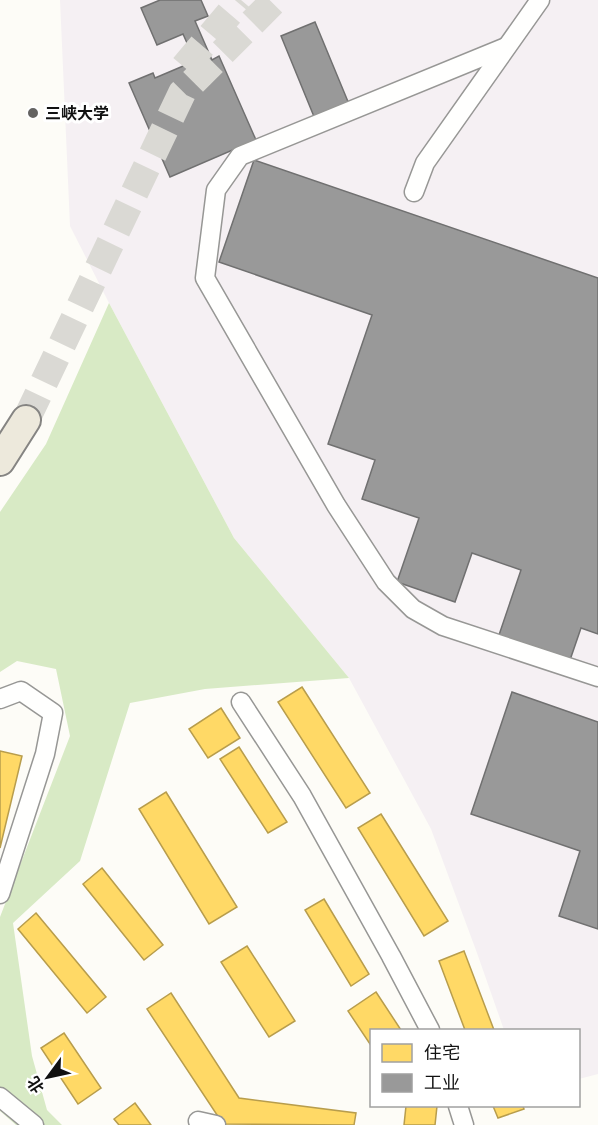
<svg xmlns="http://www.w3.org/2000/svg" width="598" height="1125" font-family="Merriweather,'Noto Sans SC',serif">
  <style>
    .industrial { fill: #f5f0f3 }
    .forest { fill: #d8eac5 }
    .homes { fill: #ffd966; stroke: #b89d4c; stroke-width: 1.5 }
    .industry { fill: #999; stroke: #707070; stroke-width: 1.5 }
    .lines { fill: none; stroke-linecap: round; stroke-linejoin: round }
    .primary-tunnel { stroke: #dad9d4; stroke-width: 28; stroke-dasharray: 28 14; stroke-linecap: butt }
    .minor-casing { stroke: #979795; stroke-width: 21 }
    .primary-casing { stroke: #858482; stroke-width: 32 }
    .minor { stroke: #fffffe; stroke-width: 18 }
    .primary { stroke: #ede9dc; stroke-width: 28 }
    .poi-dot { fill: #646362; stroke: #fff; stroke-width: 2 }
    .labels { text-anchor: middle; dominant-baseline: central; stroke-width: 6; stroke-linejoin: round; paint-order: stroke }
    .poi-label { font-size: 16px; font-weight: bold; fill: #111; stroke: #fff; text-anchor: start }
  </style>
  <rect width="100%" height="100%" fill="#fdfcf7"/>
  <path class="industrial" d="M60,0H598V1074L579,1079L578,1030H504L477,953L431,829L349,678L234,538L109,303L70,226Z"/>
  <path class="forest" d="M109,303L234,538L349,678L205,689L130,703L80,861L13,923L32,1056L47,1110L62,1125H16L0,1111V917L70,736L56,669L17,661L0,672V512L46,444Z"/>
  <g class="homes">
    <path d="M302,687L370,793L346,808L278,702Z"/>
    <path d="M221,708L240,738L208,758L189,729Z"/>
    <path d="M239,747L287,822L268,833L220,759Z"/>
    <path d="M0,751L22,756L0,848Z"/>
    <path d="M166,792L237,907L209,924L139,809Z"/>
    <path d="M381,814L448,921L424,936L358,828Z"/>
    <path d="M102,868L163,945L144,960L83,884Z"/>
    <path d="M324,899L369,974L351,986L305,910Z"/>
    <path d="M36,913L106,997L87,1013L18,929Z"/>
    <path d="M247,946L295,1021L269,1037L221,962Z"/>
    <path d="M464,951L494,1030H465L439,961Z"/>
    <path d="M376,992L401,1030H372V1047L348,1011Z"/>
    <path d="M171,993L239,1098L356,1113L354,1125L223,1124L147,1009Z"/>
    <path d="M64,1033L101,1088L78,1104L41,1048Z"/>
    <path d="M135,1103L151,1125H119L114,1119Z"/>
    <path d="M406,1106H437L435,1125H404Z"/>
    <path d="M493,1106H523L524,1109L498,1118Z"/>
  </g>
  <g class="industry">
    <path d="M160,0H201L208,16L195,21L212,60L219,56L256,140L170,177L129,83L153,73L155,78L195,61L183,34L157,45L141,8Z"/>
    <path d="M315,22L349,104L315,119L281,36Z"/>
    <path d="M254,160L598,278V634L581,628L570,660L499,635L521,570L472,553L455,602L397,582L419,518L362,499L375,460L328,444L372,315L219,262Z"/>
    <path d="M512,692L598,722V929L559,916L580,851L471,814Z"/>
  </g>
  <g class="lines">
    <g class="primary-tunnel">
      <path d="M184,67L241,0"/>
      <path d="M26,420L182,93L275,0"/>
    </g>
    <g class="minor-casing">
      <g id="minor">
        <path d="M506,47L240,156L216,190L205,278L336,505L386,582L413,609L443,626L598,677"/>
        <path d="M414,192L425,163L540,0"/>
        <path d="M0,699L21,691L53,713L45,754L0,894"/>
        <path d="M241,702L302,796L391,956L430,1030"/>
        <path d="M0,1097L34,1125"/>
        <path d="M458,1106L464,1125"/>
        <path d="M198,1121L216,1125"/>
      </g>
    </g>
    <g class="primary-casing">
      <path id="primary" d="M0,461L26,420"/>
    </g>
    <use href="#minor" class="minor"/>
    <use href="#primary" class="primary"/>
  </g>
  <circle class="poi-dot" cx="33" cy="113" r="6"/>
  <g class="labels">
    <g class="poi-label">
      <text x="45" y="113">三峡大学</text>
    </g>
  </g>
  <rect x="370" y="1029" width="210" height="78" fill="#ffffff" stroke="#a0a0a0" stroke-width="1.5"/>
  <rect x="382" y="1044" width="30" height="18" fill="#ffd966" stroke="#a0a0a0" stroke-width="1.5"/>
  <text x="424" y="1059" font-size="18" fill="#111111">住宅</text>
  <rect x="382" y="1074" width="30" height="18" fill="#999999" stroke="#a0a0a0" stroke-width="1.5"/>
  <text x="424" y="1089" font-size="18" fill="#111111">工业</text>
  <g transform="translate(48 1077) rotate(237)" stroke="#ffffff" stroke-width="4.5" paint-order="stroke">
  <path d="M0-4.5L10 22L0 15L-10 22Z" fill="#111111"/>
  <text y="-9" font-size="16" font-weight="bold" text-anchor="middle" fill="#111111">北</text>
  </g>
</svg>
